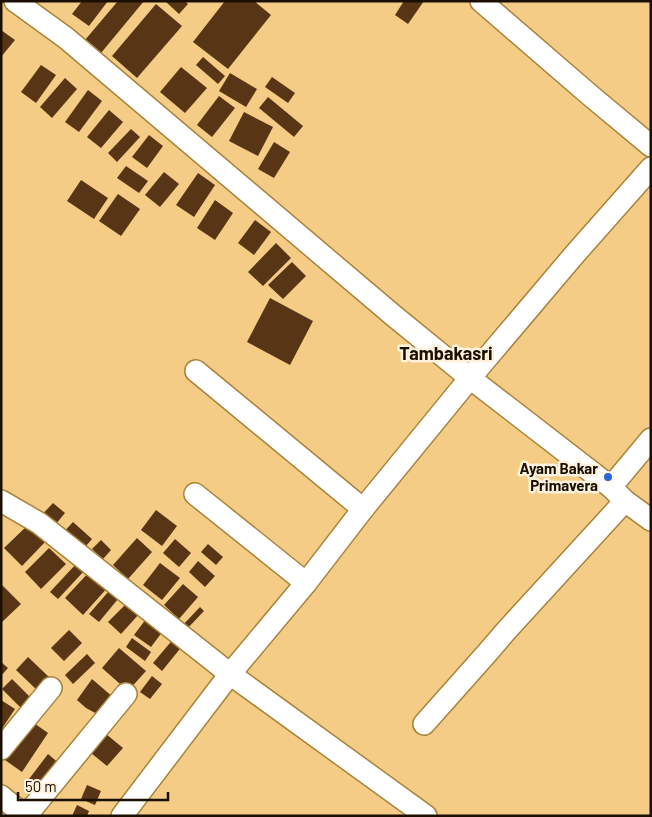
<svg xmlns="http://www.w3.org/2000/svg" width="652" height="817" font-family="Barlow,sans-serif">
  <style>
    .building { fill: #583514 }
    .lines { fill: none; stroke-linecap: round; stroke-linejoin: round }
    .minor-casing { stroke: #a8833c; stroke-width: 24 }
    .minor { stroke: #fff; stroke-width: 21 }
    .poi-dot { fill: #2d68d6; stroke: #fef2dd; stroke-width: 2 }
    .labels { text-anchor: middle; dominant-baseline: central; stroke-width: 5; stroke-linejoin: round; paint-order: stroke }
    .poi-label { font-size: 15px; font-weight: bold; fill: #1a0f00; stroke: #fef2dd; text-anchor: end }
    .quarter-label { font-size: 18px; font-weight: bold; fill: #1a0f00; stroke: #fef2dd }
  </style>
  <rect width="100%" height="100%" fill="#f4cc85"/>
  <g class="building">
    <path d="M82,1H108L89,26L72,14Z"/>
    <path d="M118,1H144L101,53L85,40Z"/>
    <path d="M165,1H185L188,4L179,14Z"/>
    <path d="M225,1H254L271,15L228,69L193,42Z"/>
    <path d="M404,1H424L408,24L395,15Z"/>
    <path d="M156,4L182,26L137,78L112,56Z"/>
    <path d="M1,30L15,40L1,57Z"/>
    <path d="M203,57L225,76L218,84L196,65Z"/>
    <path d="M41,65L56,75L36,103L21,92Z"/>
    <path d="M181,67L207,88L185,113L160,92Z"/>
    <path d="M230,73L257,89L246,107L219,91Z"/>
    <path d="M272,77L295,93L288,103L265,87Z"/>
    <path d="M65,78L77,89L52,118L40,107Z"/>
    <path d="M88,90L102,101L79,132L65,122Z"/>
    <path d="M219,96L235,108L212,137L197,125Z"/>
    <path d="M268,97L303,126L294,137L259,108Z"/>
    <path d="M109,110L123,122L101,148L87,137Z"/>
    <path d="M244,112L273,127L258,156L229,141Z"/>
    <path d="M131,129L140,137L117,162L108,153Z"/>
    <path d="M149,135L163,146L147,168L132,157Z"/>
    <path d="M274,142L290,152L274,178L258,169Z"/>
    <path d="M126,166L148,181L139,193L117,178Z"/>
    <path d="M164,172L179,184L160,207L145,195Z"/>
    <path d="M198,173L215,185L194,217L176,205Z"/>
    <path d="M81,180L108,198L94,219L67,201Z"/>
    <path d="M118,194L140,209L121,236L99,221Z"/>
    <path d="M215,200L233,213L215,240L197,228Z"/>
    <path d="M255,220L271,232L254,255L238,243Z"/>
    <path d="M276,243L291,258L263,286L248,272Z"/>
    <path d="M292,262L306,276L283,299L268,285Z"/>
    <path d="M270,298L313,321L290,365L247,342Z"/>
    <path d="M53,503L65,513L51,530L38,519Z"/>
    <path d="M156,510L177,526L162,546L141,530Z"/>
    <path d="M73,522L92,539L80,553L61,535Z"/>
    <path d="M29,524L46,541L22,566L4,548Z"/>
    <path d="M137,538L152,552L128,579L113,565Z"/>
    <path d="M175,539L191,553L179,567L163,553Z"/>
    <path d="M101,540L111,550L103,559L92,549Z"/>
    <path d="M208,544L223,557L216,565L201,552Z"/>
    <path d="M49,548L66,564L41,589L25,572Z"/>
    <path d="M198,561L215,576L205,587L189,572Z"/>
    <path d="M77,563L85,570L58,599L50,592Z"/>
    <path d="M160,563L180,578L162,600L143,585Z"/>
    <path d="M91,570L109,586L83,615L65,598Z"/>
    <path d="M1,584L21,604L1,623Z"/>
    <path d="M183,584L198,597L179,619L164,605Z"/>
    <path d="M109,591L118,599L99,622L89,614Z"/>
    <path d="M127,603L139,614L121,634L108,622Z"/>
    <path d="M200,607L204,611L185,631L181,627Z"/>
    <path d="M149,615L166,627L151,647L134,635Z"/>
    <path d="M69,630L82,643L64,661L51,648Z"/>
    <path d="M175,637L183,645L162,671L153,663Z"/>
    <path d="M132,638L151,652L145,661L126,647Z"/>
    <path d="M119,648L146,671L128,691L102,668Z"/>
    <path d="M87,654L95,663L73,684L65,675Z"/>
    <path d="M28,657L50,678L38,691L16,670Z"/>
    <path d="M1,662L8,668L1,676Z"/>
    <path d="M152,676L162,684L150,699L140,692Z"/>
    <path d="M12,679L31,698L21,708L2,689Z"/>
    <path d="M92,679L114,698L99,715L86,708L77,700Z"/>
    <path d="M1,700L15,709L1,730Z"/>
    <path d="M31,721L48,733L22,772L5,760Z"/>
    <path d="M106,734L123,748L107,766L91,753Z"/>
    <path d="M48,754L61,765L39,793L26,783Z"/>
    <path d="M87,785L101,791L95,805L81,799Z"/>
    <path d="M77,805L89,811L87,816H72Z"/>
  </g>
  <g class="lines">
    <g class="minor-casing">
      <g id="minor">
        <path d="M15,1L66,38L394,316L470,378L611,487L625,501L651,520"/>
        <path d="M481,1L591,96L651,146"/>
        <path d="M196,371L363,509"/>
        <path d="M611,487L651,439"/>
        <path d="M195,494L306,583"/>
        <path d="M1,501L39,523L230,674L426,816"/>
        <path d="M424,724L488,652L506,631L625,501"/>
        <path d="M1,749L51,688"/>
        <path d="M1,796L25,816"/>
        <path d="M26,816L126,694"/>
        <path d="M122,816L230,674L306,583L363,509L470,378L575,254L651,168"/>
      </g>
    </g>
    <use href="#minor" class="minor"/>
  </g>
  <circle class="poi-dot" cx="608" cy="477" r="5"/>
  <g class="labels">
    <g class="poi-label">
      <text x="598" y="468">Ayam Bakar<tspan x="598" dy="17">Primavera</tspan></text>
    </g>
    <g class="quarter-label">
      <text x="446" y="353">Tambakasri</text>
    </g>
  </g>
  <rect width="652" height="817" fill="none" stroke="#1a0f00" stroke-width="5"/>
  <path d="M18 792v8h150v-8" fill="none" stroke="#1a0f00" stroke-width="2.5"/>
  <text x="25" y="792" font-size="15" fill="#1a0f00" stroke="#fef2dd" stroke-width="4" paint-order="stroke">50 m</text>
</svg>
